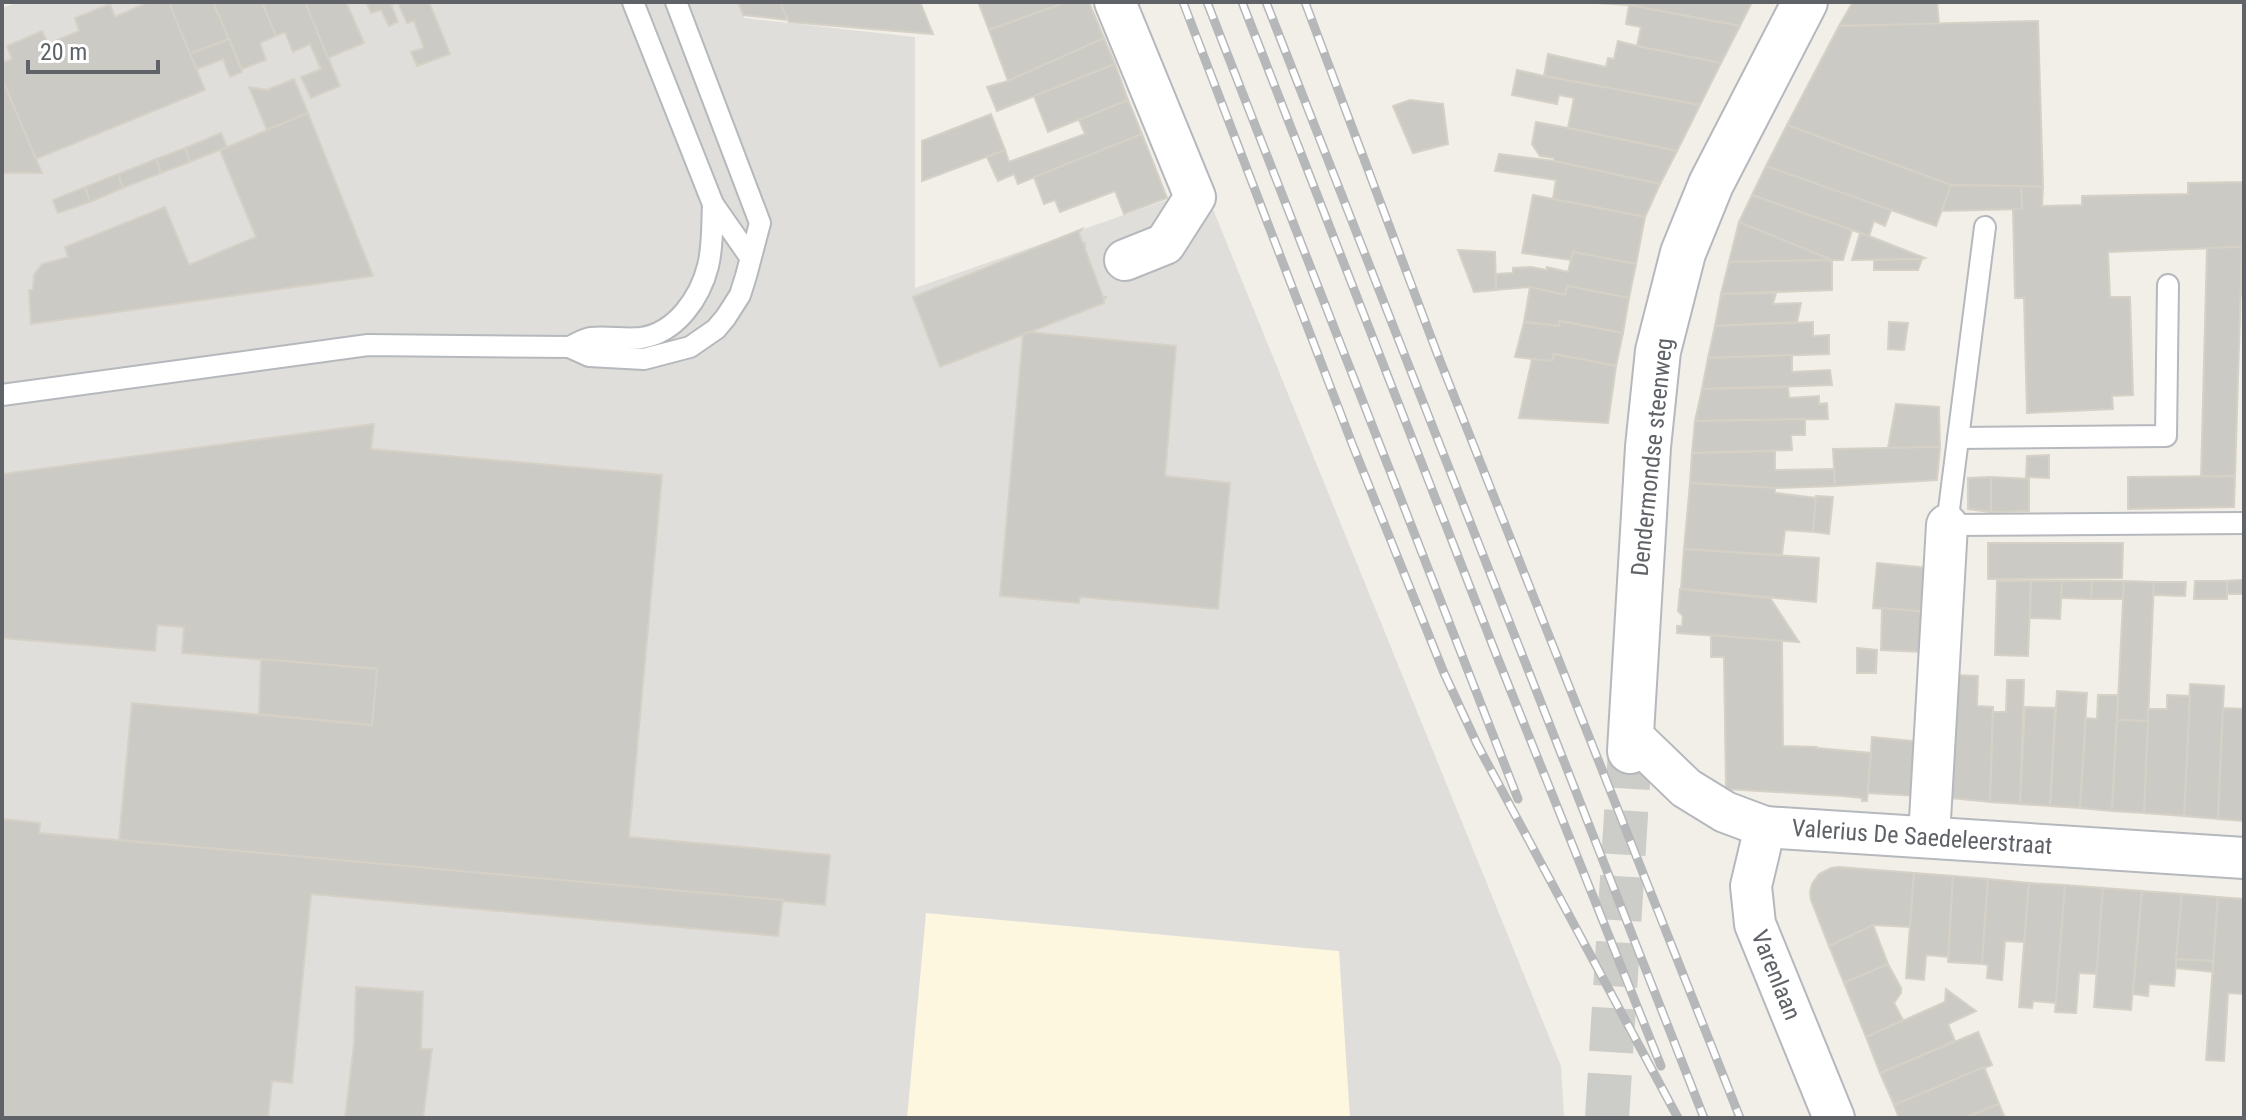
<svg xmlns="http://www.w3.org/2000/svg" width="2246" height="1120" font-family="'Roboto Condensed',sans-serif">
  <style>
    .commercial { fill: #fef7e0 }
    .industrial { fill: #e0deda }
    .building { fill: #cccac5; stroke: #d6d1c6; stroke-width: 2 }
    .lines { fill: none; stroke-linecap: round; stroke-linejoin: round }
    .tertiary-tunnel { stroke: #ccccc8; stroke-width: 44; stroke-dasharray: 44 22; stroke-linecap: butt }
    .service-casing { stroke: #b5b8bc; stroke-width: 24 }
    .minor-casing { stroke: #b5b8bc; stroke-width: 44 }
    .tertiary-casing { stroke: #b5b8bc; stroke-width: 48 }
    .service { stroke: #fff; stroke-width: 20 }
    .minor { stroke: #fff; stroke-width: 40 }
    .tertiary { stroke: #fff; stroke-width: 44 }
    .rail-casing { stroke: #b6b7b8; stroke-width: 9 }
    .rail { stroke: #fff; stroke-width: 6; stroke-dasharray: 18; stroke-linecap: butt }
    .labels { text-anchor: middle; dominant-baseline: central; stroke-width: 8; stroke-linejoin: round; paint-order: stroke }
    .street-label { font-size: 24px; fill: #5f6368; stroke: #fff }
  </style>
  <rect width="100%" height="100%" fill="#f1efe8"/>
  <path class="commercial" d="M926,913L1340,951L1350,1118H907Z"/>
  <path class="industrial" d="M19,2H737L744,18L915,37V288L1204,187L1561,1066L1564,1118H1350L1339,951L926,913L907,1118H2V8Z"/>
  <g class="building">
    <path d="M149,2H169L205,90L36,159L2,79V63L12,59L7,46L42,31L48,44L79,31L75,18L110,4L115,17Z"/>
    <path d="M169,2H213L229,39L190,54Z"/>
    <path d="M213,2H262L276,36L260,43L266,60L242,69Z"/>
    <path d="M262,2H305L340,86L311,98L301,77L321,69L310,44L293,52L285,32L276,36Z"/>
    <path d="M305,2H346L364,43L328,58Z"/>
    <path d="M366,2H390L398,22L389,26L381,10L371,13Z"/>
    <path d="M390,2H429L450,54L417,66L411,52L424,48L414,21L407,23L398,3L391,5Z"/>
    <path d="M738,2H780L788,20L743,15Z"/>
    <path d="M780,2H920L933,34L789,22Z"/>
    <path d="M984,2H1067L989,30L979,4Z"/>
    <path d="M1067,2H1089L1104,38L1008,81L989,30Z"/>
    <path d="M1581,2H1752L1740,26L1629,5Z"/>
    <path d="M1853,2H1937L1939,24L1839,26Z"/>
    <path d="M1629,5L1740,26L1721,63L1637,46L1641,27L1626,24Z"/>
    <path d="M2038,21L2043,187L1951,185L1787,125L1839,26Z"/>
    <path d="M1104,38L1115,64L997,111L987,87L1008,81Z"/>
    <path d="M229,39L242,72L230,77L223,59L197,69L190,54Z"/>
    <path d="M1618,41L1637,46L1721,63L1700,105L1544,76L1548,54L1606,67L1608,58L1614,59Z"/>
    <path d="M1115,64L1128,100L1048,132L1034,96Z"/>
    <path d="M1517,70L1544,76L1700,105L1677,151L1568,128L1574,98L1559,95L1557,104L1512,95Z"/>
    <path d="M2,79L36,159L42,173H2Z"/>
    <path d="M294,79L308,113L267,130L249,87L267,90Z"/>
    <path d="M1128,100L1142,134L1018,184L1014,174L998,181L987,157L1005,150L1009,162L1085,134L1079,120Z"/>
    <path d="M1410,100L1443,104L1448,144L1413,153L1393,106Z"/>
    <path d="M308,113L373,276L31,324L29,290H33L34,275L42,264L68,257L65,247L165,207L189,265L256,237L220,150Z"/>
    <path d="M991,114L1005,150L922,181V141Z"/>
    <path d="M1536,122L1568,128L1677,151L1660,184L1563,163L1554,161V158L1540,156L1532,144Z"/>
    <path d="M1787,125L1951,185L1936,226L1766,166Z"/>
    <path d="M221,133L227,147L190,162L185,148Z"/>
    <path d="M1142,134L1167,198L1124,214L1115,191L1060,212L1055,200L1044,204L1034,177Z"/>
    <path d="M185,148L190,162L161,173L156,159Z"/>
    <path d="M1499,154L1554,161L1660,184L1645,217L1553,199L1556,180L1495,171Z"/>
    <path d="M156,159L161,173L123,188L118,174Z"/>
    <path d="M1766,166L1891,210L1885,226L1874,221L1869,236L1752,195Z"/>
    <path d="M118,174L123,188L90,202L85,187Z"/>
    <path d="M2243,182L2242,247L2108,252L2110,297H2130L2133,395L2112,396L2113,409L2027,413L2024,298H2015L2013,209H2022L2021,186L2043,187L2042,206L2082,205V196L2188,194V183Z"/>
    <path d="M1951,185L2021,186L2022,209L1942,211Z"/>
    <path d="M85,187L90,202L58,213L53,200Z"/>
    <path d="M1533,195L1645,217L1636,264L1573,252L1572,260L1522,253Z"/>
    <path d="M1752,195L1852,230L1843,260H1832L1739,222Z"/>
    <path d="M1739,222L1832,260L1729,262Z"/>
    <path d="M1082,229L1079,233L1083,244L1085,243V249L1103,297H1107L1103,299L1104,303L940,367L913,297Z"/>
    <path d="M1860,233L1869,236L1925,258L1922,259L1852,260Z"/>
    <path d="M2242,247L2235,476L2201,478L2207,248Z"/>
    <path d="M1458,250L1495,252L1496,290L1474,292Z"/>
    <path d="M1573,252L1636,264L1629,298L1567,286L1565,295L1530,287L1496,290V274L1513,273V268L1531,267L1547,270V267L1568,272Z"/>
    <path d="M1922,259L1918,270H1874V260Z"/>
    <path d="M1832,260V290L1721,294L1729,262Z"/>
    <path d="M2241,265H2244V296L2241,295Z"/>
    <path d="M1567,286L1629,298L1623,333L1560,321L1559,326L1524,322L1530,287L1565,295Z"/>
    <path d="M1776,293L1773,304L1801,303L1797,322L1715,326L1721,294Z"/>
    <path d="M1560,321L1623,333L1616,366L1554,354L1552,361L1515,357L1524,322L1559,326Z"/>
    <path d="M1813,322V336L1829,335V354L1708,358L1715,326Z"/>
    <path d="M1889,322L1908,323L1904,350L1888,349Z"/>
    <path d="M1028,332L1176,346L1165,476L1230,483L1218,609L1080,597L1079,603L1000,596L1023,334Z"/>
    <path d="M1554,354L1616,366L1608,423L1519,418L1532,359L1552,361Z"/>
    <path d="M1792,355V372L1830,370L1832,385L1702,389L1708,358Z"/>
    <path d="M1788,387L1789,398L1819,396V404L1827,403L1828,419L1695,421L1702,389Z"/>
    <path d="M1896,404L1939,407L1940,447L1888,448Z"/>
    <path d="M1805,419V435H1791L1792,450L1692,453L1695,421Z"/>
    <path d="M374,424L371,449L662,475L629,837L830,855L825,905L119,840L132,703L372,725L377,669L182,653L184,627L157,625L155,651L2,638V474Z"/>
    <path d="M1940,447L1937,480L1835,486L1833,449Z"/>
    <path d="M1775,451V470L1834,469L1835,486L1775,488L1690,483L1692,453Z"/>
    <path d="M2049,455V478L2026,477L2027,456Z"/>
    <path d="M2235,476L2234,507L2128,509V477Z"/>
    <path d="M1991,477V512L1968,509V478Z"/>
    <path d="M1991,477L2029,479V511L1991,512Z"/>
    <path d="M1690,483L1775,488V493L1816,498L1813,532L1785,530L1782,555L1684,549Z"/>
    <path d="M1816,496L1833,497L1829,534L1813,532Z"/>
    <path d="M1988,543H2123L2122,578L1988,579Z"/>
    <path d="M1684,549L1819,558L1816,602L1681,589Z"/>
    <path d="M1877,563L1929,568L1928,612L1873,608Z"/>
    <path d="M2238,580H2244V594H2226L2227,581Z"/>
    <path d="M1997,581H2031L2028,656L1995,655Z"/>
    <path d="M2031,581H2062L2060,619L2030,618Z"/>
    <path d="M2062,581H2092L2091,599L2061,598Z"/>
    <path d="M2092,581H2124L2123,599H2091Z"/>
    <path d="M2124,581L2154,582L2148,721L2117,720Z"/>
    <path d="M2195,581H2227V599H2194Z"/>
    <path d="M2154,582H2186L2185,596L2153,595Z"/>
    <path d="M1680,589L1770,598L1799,642L1677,633V626H1682L1683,616L1678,611Z"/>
    <path d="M1882,608L1928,612L1924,652L1881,650Z"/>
    <path d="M1711,635L1782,641L1783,746L1817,747V748L1871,753L1867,801H1862V798L1843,796L1726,789L1724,657H1711Z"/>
    <path d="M1857,648L1877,650L1876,673H1857Z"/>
    <path d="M261,659L377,669L372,725L259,714Z"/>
    <path d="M1955,675L1978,676L1977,706L1993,707L1990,802L1951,798Z"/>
    <path d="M2007,680H2024L2020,804L1990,802L1993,712H2006Z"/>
    <path d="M2190,684L2224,686L2218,819L2184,816Z"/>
    <path d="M2057,691L2087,693L2080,808L2050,806Z"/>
    <path d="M2098,695H2118L2112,811L2080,808L2086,718L2097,719Z"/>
    <path d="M2167,695L2190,696L2184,816L2144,813L2148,709H2167Z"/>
    <path d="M2025,707L2055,708L2050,806L2020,804Z"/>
    <path d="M2223,708L2244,709V821L2218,819Z"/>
    <path d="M2117,720L2148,721L2144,813L2112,811Z"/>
    <path d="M1872,737L1921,742L1919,796L1868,793Z"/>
    <path d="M2,819L40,823L39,833L783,900L778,936L311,894L292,1083L272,1081L268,1118H2Z"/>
    <path d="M1839,867L1914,873L1910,927L1873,925L1829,946L1811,900L1810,893L1812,884L1819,874L1831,868Z"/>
    <path d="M1914,873L1953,876L1948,957L1926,955L1924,980L1906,978Z"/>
    <path d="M1953,876L1988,879L1982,964L1948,962Z"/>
    <path d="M1988,879L2029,883L2024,942L2005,941L2002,980L1987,978L1988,965L1982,964Z"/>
    <path d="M2029,883L2065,885L2056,1003L2033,1001L2032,1008L2019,1007Z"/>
    <path d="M2065,885L2103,888L2097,974L2079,973L2076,1013L2055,1012Z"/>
    <path d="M2103,888L2142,891L2131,1010L2094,1007Z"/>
    <path d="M2142,891L2182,894L2174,986L2149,984L2148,996L2133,994Z"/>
    <path d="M2182,894L2218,897L2213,961L2176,959Z"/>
    <path d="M2218,897L2244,899V994L2228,993L2224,1061L2206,1060Z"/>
    <path d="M1873,925L1888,964L1844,983L1829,946Z"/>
    <path d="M2176,959L2213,961V972L2176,968Z"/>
    <path d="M1888,964L1901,988V993L1894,1003L1903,1020L1866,1037L1844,983Z"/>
    <path d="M356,987L423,992L421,1049H432L423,1118H345L354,1044Z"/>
    <path d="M1946,989L1976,1011L1948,1024L1955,1041L1880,1073L1866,1037L1945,1002Z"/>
    <path d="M1978,1032L1992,1065L1894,1105L1880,1073Z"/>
    <path d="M1984,1067L1999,1104L1964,1118H1899L1894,1105Z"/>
    <path d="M1999,1104L2005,1118H1964Z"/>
  </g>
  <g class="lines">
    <path class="tertiary-tunnel" d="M1607,1118L1630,751"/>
    <g class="service-casing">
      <g id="service">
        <path d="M633,2L713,204L750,257"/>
        <path d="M1985,227L1947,525L2244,523"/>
        <path d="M569,347C576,344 584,339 591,338C608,336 624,340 641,338C676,333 700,298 708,266C713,246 712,225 713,204"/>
        <path d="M2,395L368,345L569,347L589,356L644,359L690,347L716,329L726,317L740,295L746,276L760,223L676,2"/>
        <path d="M1958,438L2166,436L2168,285"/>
      </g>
    </g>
    <g class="minor-casing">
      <g id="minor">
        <path d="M1115,2L1195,197L1165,244L1125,260"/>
        <path d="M1630,734L1686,788L1725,812L1765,827L2244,858"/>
        <path d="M1765,827L1751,886L1755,924L1834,1118"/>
        <path d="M1929,837L1947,525"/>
      </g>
    </g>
    <g class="tertiary-casing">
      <path id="tertiary" d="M1630,751L1648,447L1658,351L1683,253L1711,184L1805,2"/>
    </g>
    <use href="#service" class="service"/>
    <use href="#minor" class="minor"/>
    <use href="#tertiary" class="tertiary"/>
    <g class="rail-casing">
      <g id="rail">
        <path d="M1183,2L1353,446L1444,673L1477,744L1678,1118"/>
        <path d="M1207,2L1518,799"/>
        <path d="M1242,2L1498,659L1661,1066"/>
        <path d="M1266,2L1704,1118"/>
        <path d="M1305,2L1437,353L1740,1118"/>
      </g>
    </g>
    <use href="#rail" class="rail"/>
  </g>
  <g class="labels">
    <g class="street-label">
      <text transform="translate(1652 457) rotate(-84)">Dendermondse steenweg</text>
      <text transform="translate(1922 837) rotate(4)">Valerius De Saedeleerstraat</text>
      <text transform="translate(1776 975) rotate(68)">Varenlaan</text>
    </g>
  </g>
  <rect width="2246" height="1120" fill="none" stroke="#5f6368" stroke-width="8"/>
  <path d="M28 60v12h130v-12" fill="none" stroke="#5f6368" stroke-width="4"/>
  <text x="40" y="60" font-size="24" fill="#5f6368" stroke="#ffffff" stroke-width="6" paint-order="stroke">20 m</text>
</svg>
